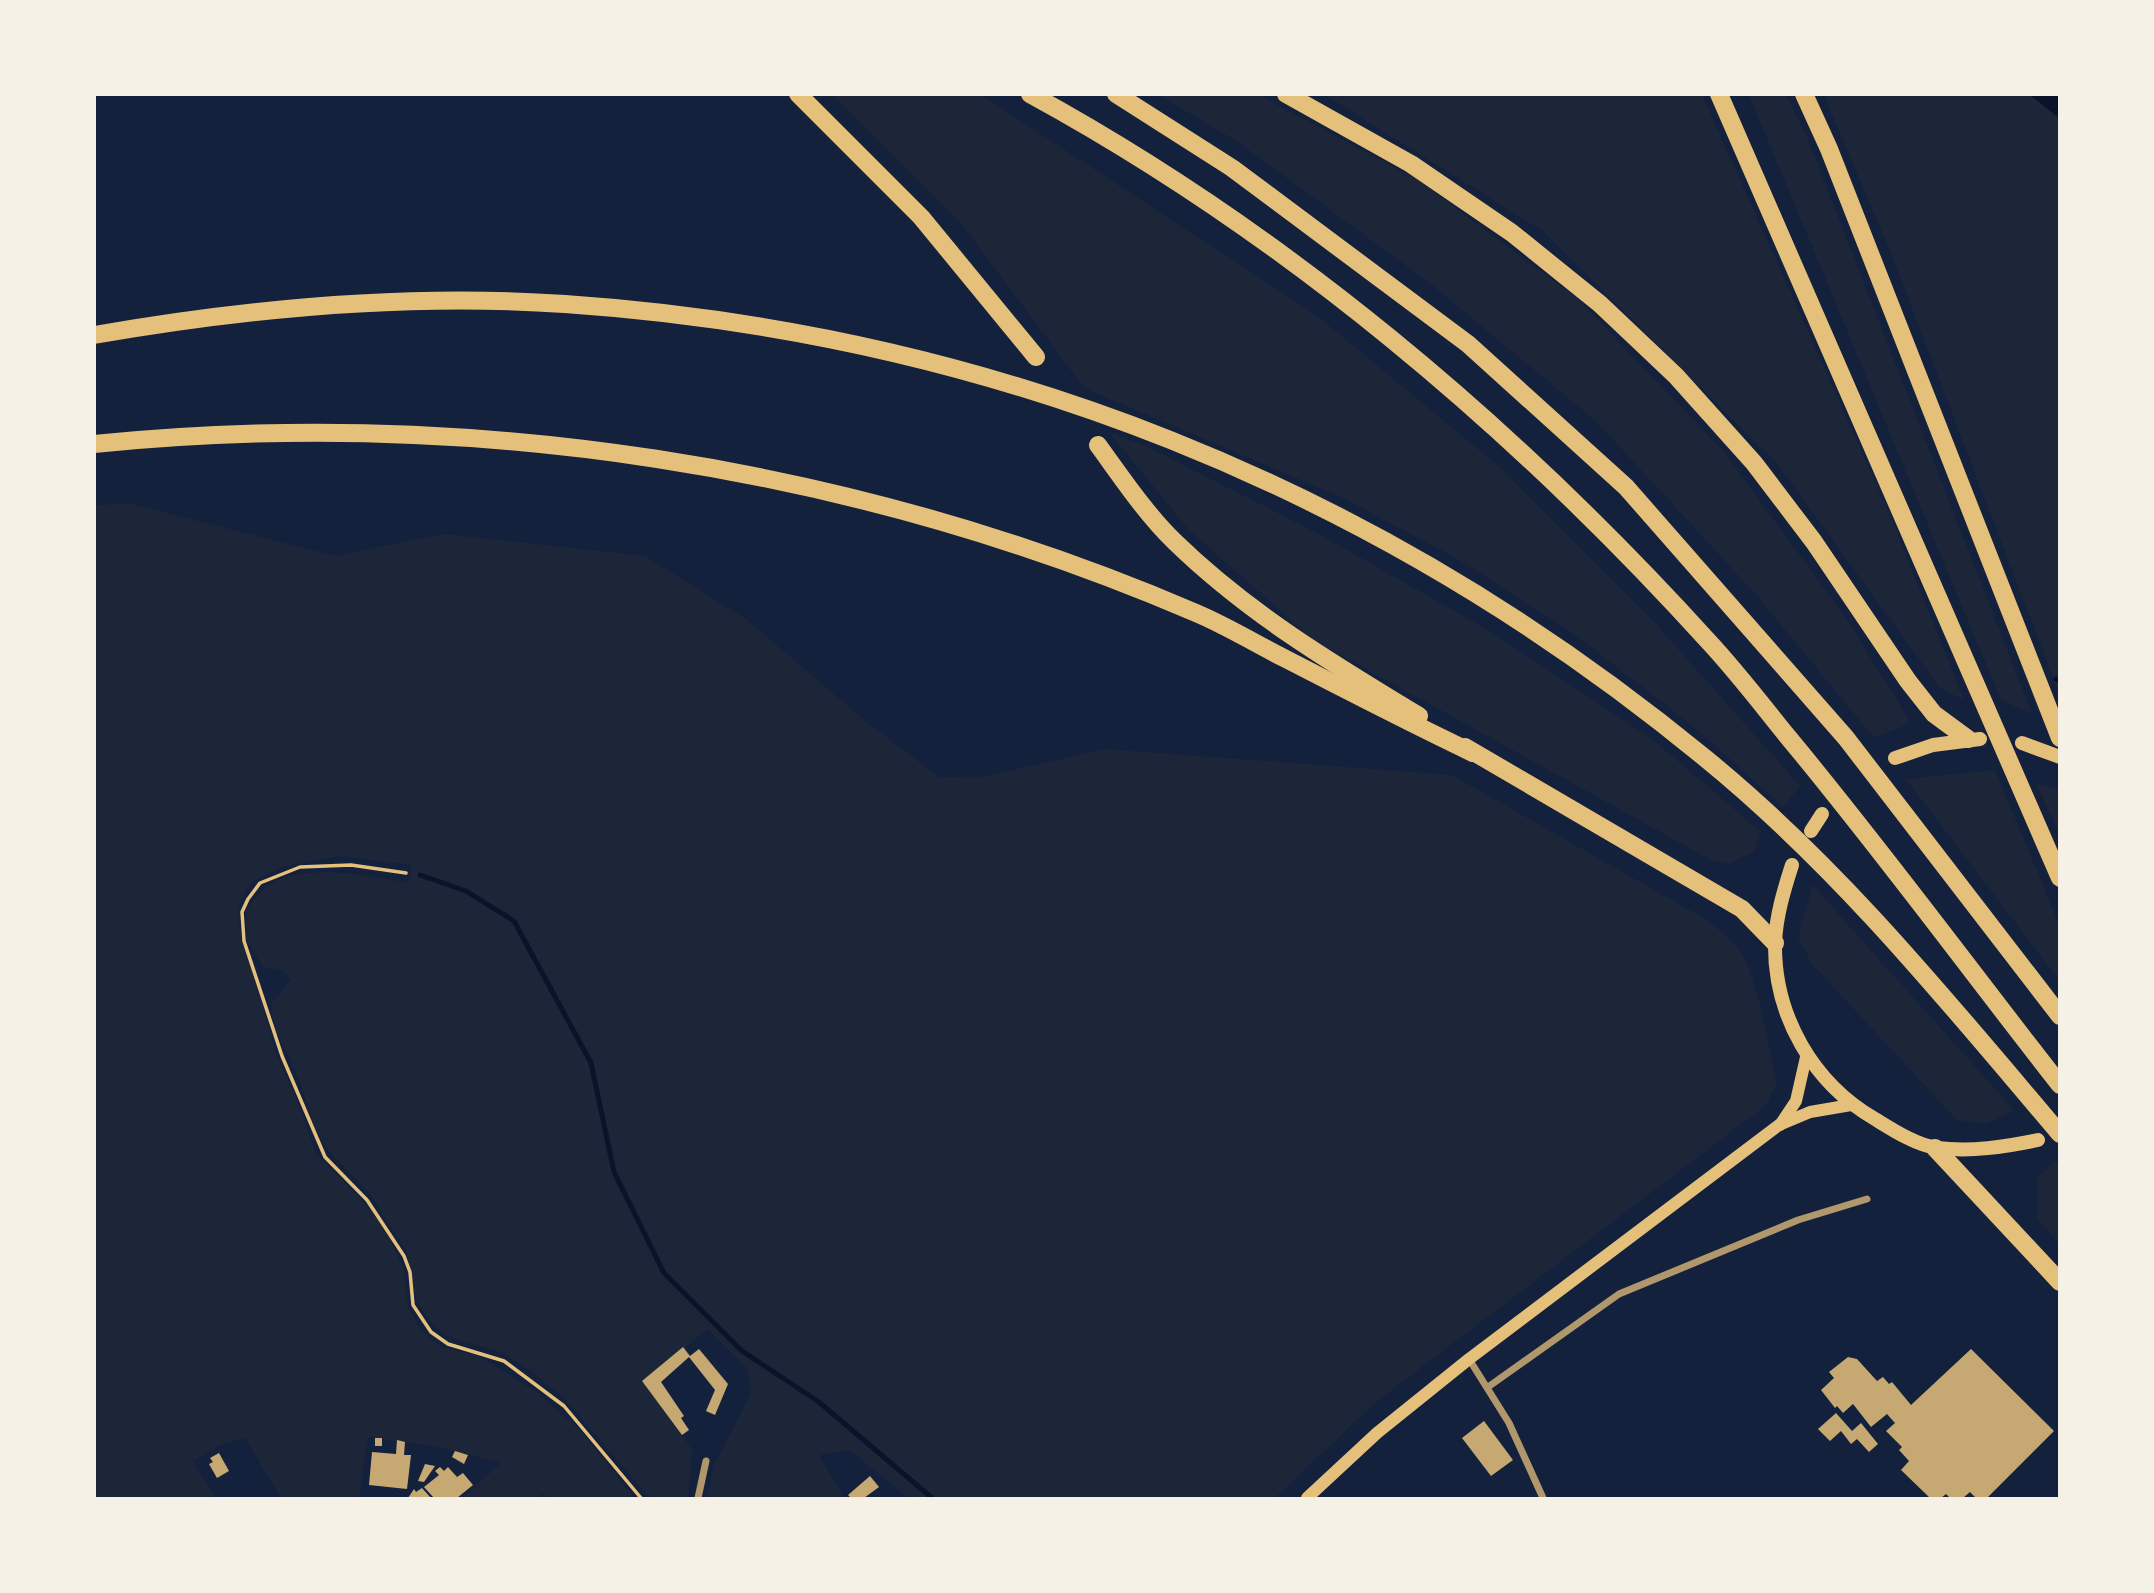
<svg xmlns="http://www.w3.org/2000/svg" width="2154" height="1593" font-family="'Crimson Pro',serif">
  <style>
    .green { fill: #1d2539 }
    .water { fill: #0b132b }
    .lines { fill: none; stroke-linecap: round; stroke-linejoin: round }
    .stream { stroke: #0b132b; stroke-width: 5 }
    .building { fill: #c6a872 }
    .path { stroke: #e5c07b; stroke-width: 3.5 }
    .minor { stroke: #b1986c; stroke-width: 7 }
    .secondary { stroke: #e5c07b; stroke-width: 12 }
    .primary { stroke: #e5c07b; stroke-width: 14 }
    .motorway { stroke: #e5c07b; stroke-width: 18 }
  </style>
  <rect width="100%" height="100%" fill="#14213d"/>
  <g class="green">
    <path d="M833,95H982L1321,319L1501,468L1656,624L1800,786L1783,807L1700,732L1573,633L1458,559L1341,497L1084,388L964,227Z"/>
    <path d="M1159,95H1259L1418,180L1577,298L1724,452L1846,618L1911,723L1874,738L1759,598L1597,422L1431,284L1238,142Z"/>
    <path d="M1325,95H1702L1888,510L1964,700L1940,688L1779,466L1543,231Z"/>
    <path d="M1749,95H1786L1807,137L2032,714L2001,700Z"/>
    <path d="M1824,95H2030L2059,118V693L1891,253Z"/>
    <path d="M1109,432L1146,446L1319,534L1474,622L1650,737L1761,832L1754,851L1729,864L1711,860L1312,639L1188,529Z"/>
    <path d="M131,504L336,556L443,534L645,556L746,619L864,720L939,777L978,778L1105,749L1452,775L1700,916C1715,927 1731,936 1741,952C1760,984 1768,1048 1777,1085L1765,1106L1377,1401L1275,1498H908L850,1450L819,1455L844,1498H707L714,1465L751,1394L747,1368L708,1329L642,1381L692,1449L688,1498H650L563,1397L530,1370L502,1353L445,1335L429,1320L416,1300L406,1251L370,1194L326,1148L315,1128L298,1076L275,1029L271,1004L291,979L282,970L263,967L247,941L246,910C252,903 260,890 268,885C305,862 369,876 409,883L411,865L339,856L282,867L251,882L238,907L241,940L254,972L277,1057L295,1095L316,1154L361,1199L387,1232L403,1267L408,1307L420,1329L441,1347L479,1356L537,1392L582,1432L634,1498H549L542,1494L537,1498H462L501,1463L434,1446L368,1437L359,1498H281L245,1438L219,1446L193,1461L216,1498H95L94,505Z"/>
    <path d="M1995,770L2059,924V980L1906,779Z"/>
    <path d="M2036,783L2059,790V833Z"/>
    <path d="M1813,884L1823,897L2014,1110L1986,1124L1957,1120L1812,964L1798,937Z"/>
    <path d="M2055,1160L2059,1166V1243L2037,1219L2038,1177Z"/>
  </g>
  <path class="water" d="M2030,95H2059V118Z"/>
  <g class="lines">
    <g class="stream">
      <path d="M2056,679L2060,681"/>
      <path d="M420,875L466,891L514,921L591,1063L614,1172L664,1273L742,1351L819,1402L932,1498"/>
    </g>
  </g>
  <g class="building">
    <path d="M683,1347L690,1356L699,1349L728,1384L715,1415L706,1411L715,1390L689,1357L661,1382L684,1416L681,1418L689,1430L682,1435L642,1381Z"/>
    <path d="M1971,1349L2054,1431L1987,1498H1976L1970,1492L1963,1498H1950L1946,1494L1941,1498H1930L1901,1470L1909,1461L1899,1450L1902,1447L1886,1431L1895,1423L1887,1414L1871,1427L1853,1404L1843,1413L1837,1406L1835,1408L1821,1390L1834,1378L1829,1372L1848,1357L1857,1359L1877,1381L1883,1377L1889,1384L1892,1382L1911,1405Z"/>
    <path d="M1836,1413L1852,1431L1861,1423L1878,1444L1869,1452L1857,1439L1851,1444L1841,1431L1830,1441L1818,1429Z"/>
    <path d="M1484,1421L1513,1460L1491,1476L1462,1438Z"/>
    <rect x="375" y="1438" width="7" height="8"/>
    <path d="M397,1440L405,1442L404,1455H411L407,1489L369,1485L372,1452L396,1454Z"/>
    <path d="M455,1451L468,1455L464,1464L452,1457Z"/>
    <path d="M219,1453L229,1471L217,1478L209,1464L213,1462L210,1458Z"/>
    <path d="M425,1464L435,1466L424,1482L418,1481Z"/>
    <path d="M440,1467L444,1471L448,1467L457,1477L463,1473L473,1485L457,1498H434L424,1487L439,1475L435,1471Z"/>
    <path d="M870,1476L879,1487L864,1498H851L848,1495Z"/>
    <path d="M422,1488L431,1498H408L414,1489L416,1492Z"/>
  </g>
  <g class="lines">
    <path class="path" d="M406,873L351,865L300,867L260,883L248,899L242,912L244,941L282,1056L325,1157L367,1200L404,1256L410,1272L413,1305L431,1332L448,1344L504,1361L564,1406L641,1498"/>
    <g class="minor">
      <path d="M1469,1359L1509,1423L1543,1498"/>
      <path d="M1488,1387L1619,1294L1798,1220L1867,1199"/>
      <path d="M698,1498L706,1461"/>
    </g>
    <g class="secondary">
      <path d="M1780,1125L1796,1101L1806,1057"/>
      <path d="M1307,1498L1377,1433L1469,1359L1779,1125L1810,1112L1851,1105"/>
    </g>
    <g class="primary">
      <path d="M2022,743L2060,757"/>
      <path d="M1895,758L1933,745L1980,739"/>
      <path d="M1811,831L1822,814"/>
      <path d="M1792,865C1784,890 1776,916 1775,943C1774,1016 1813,1083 1875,1119C1893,1130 1916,1145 1937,1148C1972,1152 2004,1147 2038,1140"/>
    </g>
    <g class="motorway">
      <path d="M798,94L921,217L1036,357"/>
      <path d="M1030,94C1285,233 1514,427 1709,642C1737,672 1762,705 1788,737C1882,850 1969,969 2060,1085"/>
      <path d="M1116,94L1232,168L1468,344L1626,487L1846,738L2060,1016"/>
      <path d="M1286,94L1411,164L1512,233L1600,304L1676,376L1754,463L1814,542L1908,681L1934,714L1968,739"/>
      <path d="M1719,94L2060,878"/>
      <path d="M1804,94L1829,149L2060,738"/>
      <path d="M94,335C249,308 408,293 565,304C990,333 1376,487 1705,758C1839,867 1948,1002 2060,1134"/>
      <path d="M94,444C467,406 852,465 1196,613C1227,626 1256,644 1286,659C1348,691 1410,723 1473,753"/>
      <path d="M1098,445C1122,478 1146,514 1175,542C1248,613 1333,664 1419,716"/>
      <path d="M1465,747L1742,909L1775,943"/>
      <path d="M1935,1148L2060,1282"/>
    </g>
  </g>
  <rect width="2154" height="1593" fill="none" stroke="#f6f1e7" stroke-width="192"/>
</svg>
